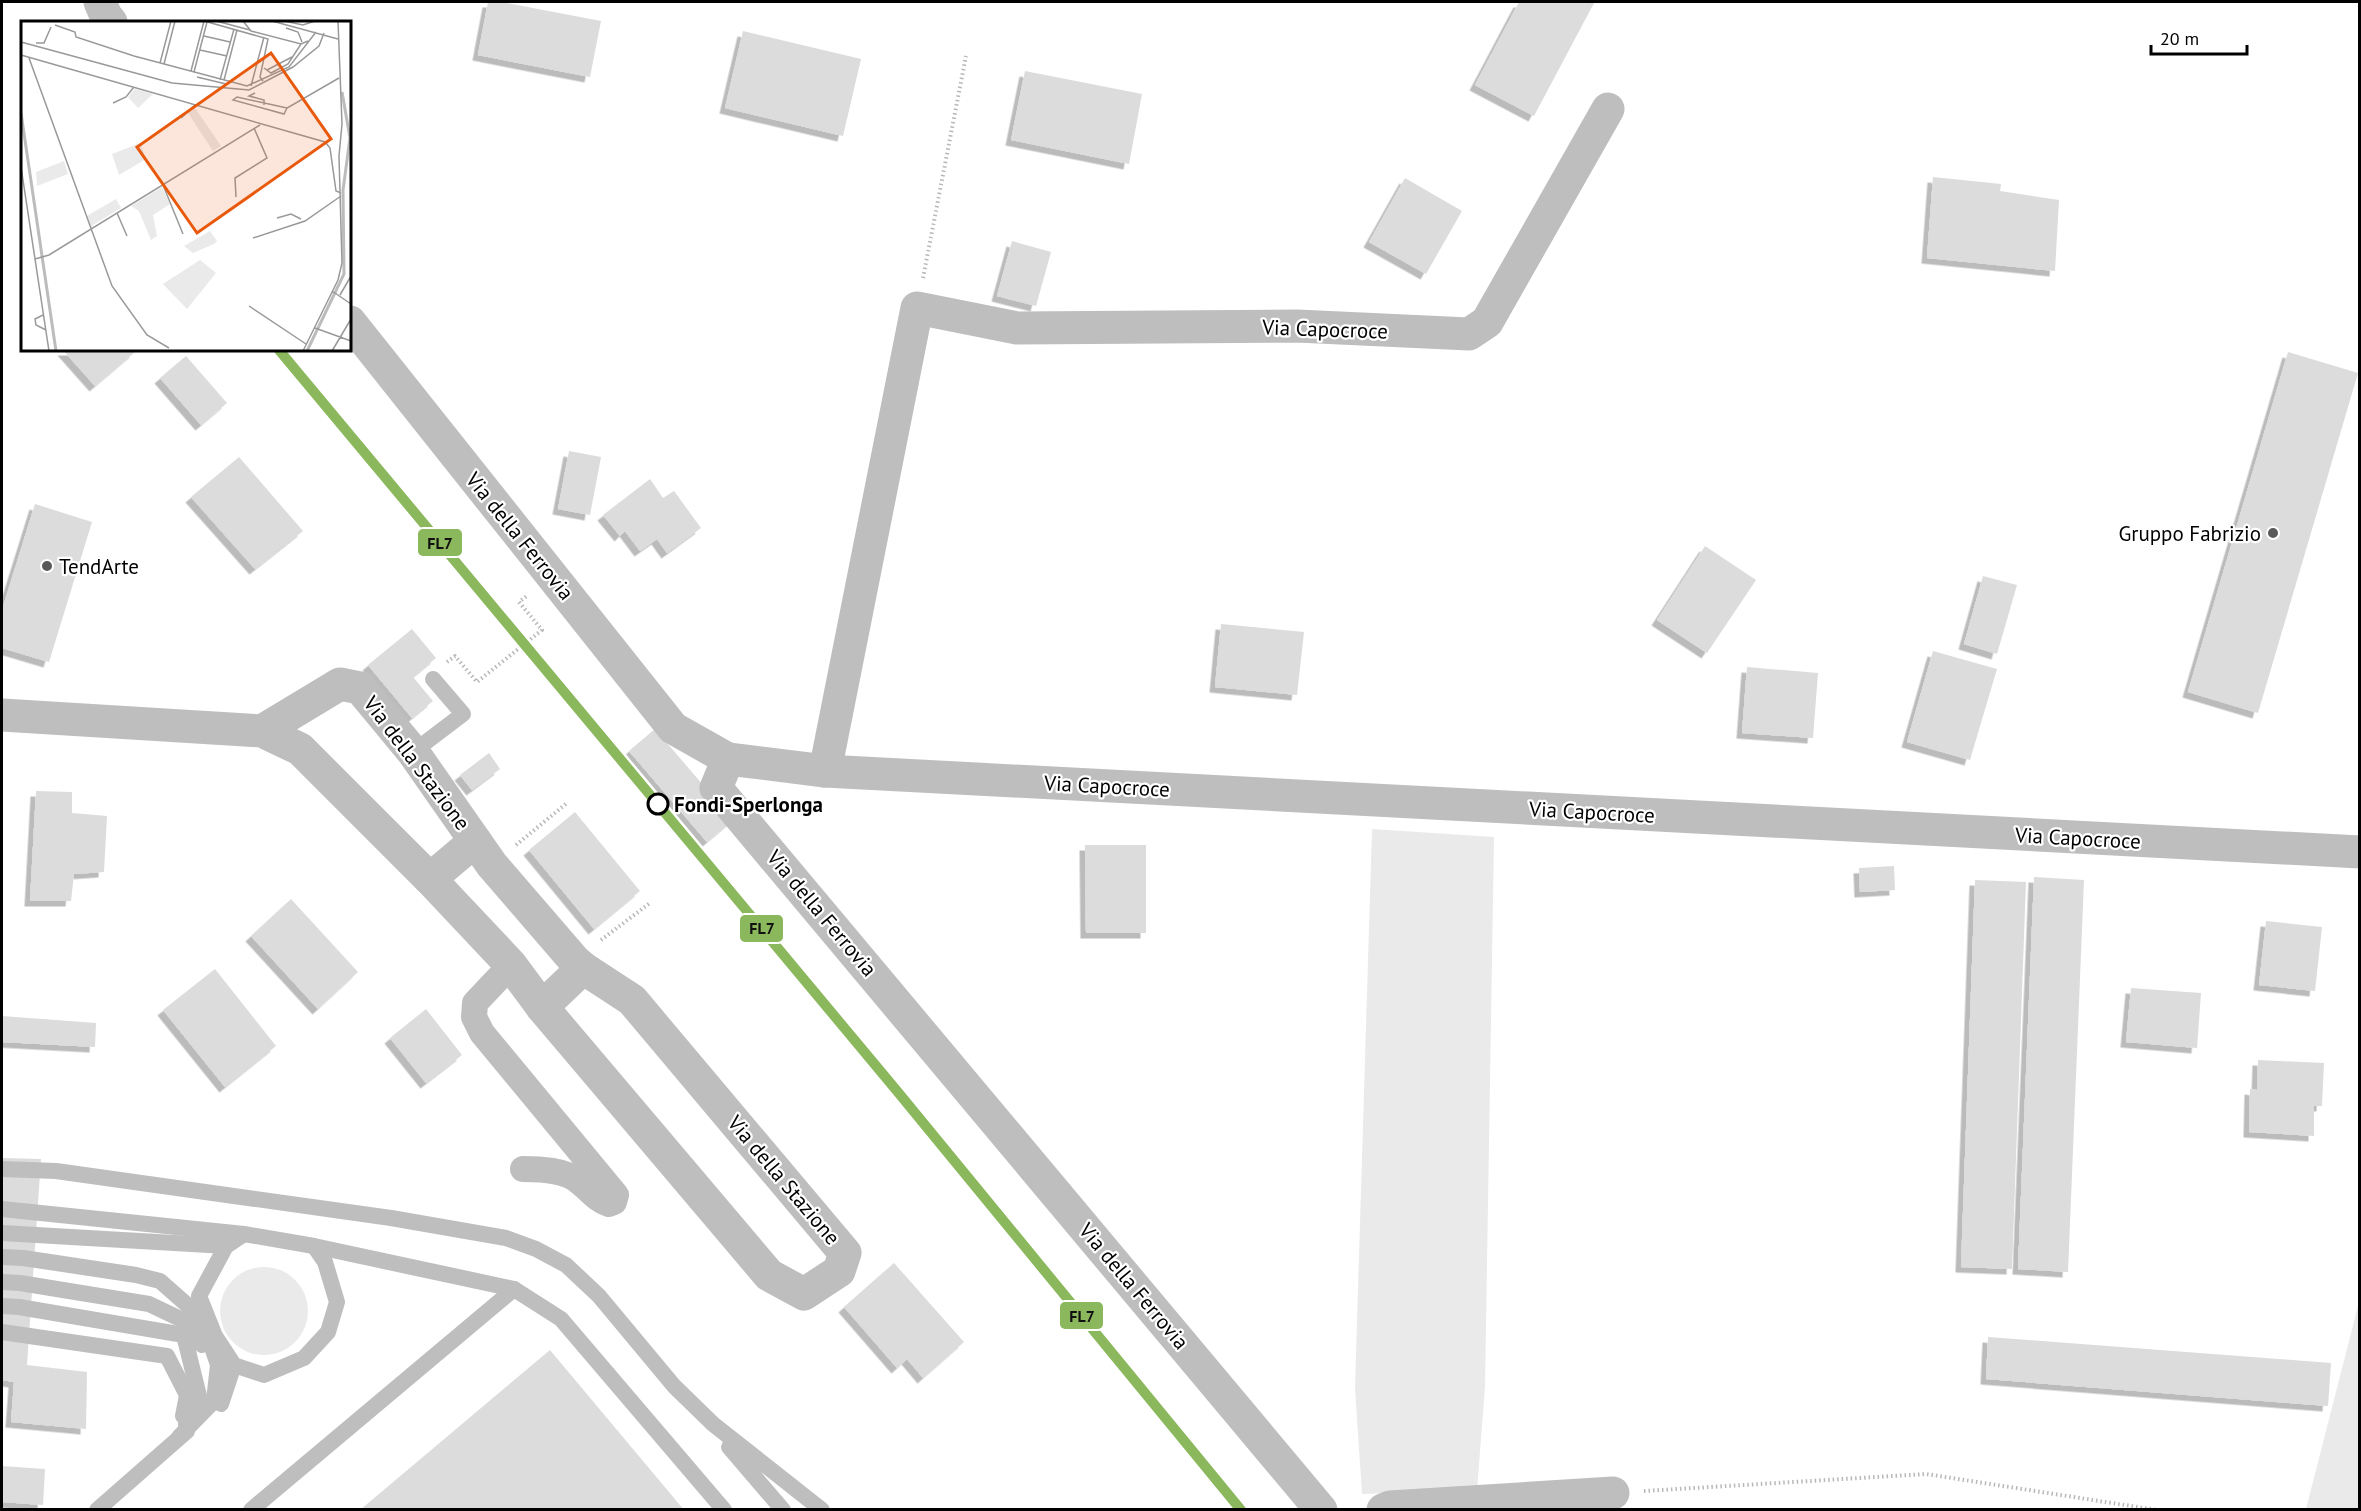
<svg xmlns="http://www.w3.org/2000/svg" width="2361" height="1511" font-family="'PT Sans',sans-serif">
  <style>
    .green { fill: #eaeaea }
    .building { fill: #dcdcdc; filter: url(#shadow) }
    .lines { fill: none; stroke-linecap: round; stroke-linejoin: round }
    .path { stroke: #b8b8b8; stroke-width: 4; stroke-dasharray: 1.5 3; stroke-linecap: butt }
    .service { stroke: #bebebe; stroke-width: 16 }
    .pedestrian { stroke: #bebebe; stroke-width: 26 }
    .minor { stroke: #bebebe; stroke-width: 33 }
    .rail-1-casing { stroke: #fff; stroke-width: 15 }
    .rail-1 { stroke: #8bb85c; stroke-width: 10 }
    .poi-dot { fill: #595959; stroke: #fff; stroke-width: 2 }
    .stop-dot { fill: #fff; stroke: #000; stroke-width: 3 }
    .labels { text-anchor: middle; dominant-baseline: central; stroke-width: 4.5; stroke-linejoin: round; paint-order: stroke }
    .street-label { font-size: 21px; fill: #000; stroke: #fff }
    .poi-label { font-size: 21px; fill: #000; stroke: #fff; text-anchor: end }
    .stop-label { font-size: 21px; font-weight: bold; fill: #000; stroke: #fff; text-anchor: start }
    .inset-river { fill: none; stroke: #bcbcbc; stroke-width: 3 }
    .inset-road { fill: none; stroke: #999; stroke-width: 1.5 }
    .view { fill: #e8590c; fill-opacity: 0.15; stroke: #e8590c; stroke-width: 3 }
    .inset-edge { fill: none; stroke: #000; stroke-width: 3 }
    .line-badge { stroke: #fff; stroke-width: 2 }
    .pale-badge-label { font-size: 16px; text-anchor: middle; font-weight: bold; fill: #111 }
  </style>
  <defs>
    <filter id="shadow"><feDropShadow dx="-5.5" dy="5.5" stdDeviation="0" flood-color="#0004"/></filter>
  </defs>
  <rect width="100%" height="100%" fill="#fff"/>
  <g class="green">
    <path d="M1372,829L1494,837L1485,1387L1477,1490L1362,1494L1355,1388Z"/>
    <circle cx="264" cy="1311" r="44"/>
    <path d="M2359,1302V1509H2306Z"/>
  </g>
  <g class="building">
    <path d="M488,2H501L601,21L590,77L478,55Z"/>
    <path d="M1519,2L1594,3L1534,116L1475,85Z"/>
    <path d="M743,31L861,59L843,136L725,108Z"/>
    <path d="M1025,71L1142,94L1129,164L1011,140Z"/>
    <path d="M1933,177L2001,184L2000,191L2059,200L2055,271L1927,258Z"/>
    <path d="M1405,178L1462,211L1426,274L1369,242Z"/>
    <path d="M1012,241L1051,252L1036,306L997,296Z"/>
    <path d="M63,350H132L135,352L95,386Z"/>
    <path d="M2288,352L2358,373L2258,713L2188,692Z"/>
    <path d="M186,356L227,403L201,425L160,378Z"/>
    <path d="M569,451L601,457L590,515L558,509Z"/>
    <path d="M239,457L303,531L255,569L191,497Z"/>
    <path d="M650,479L663,498L674,491L701,528L667,553L657,539L640,551L625,531L620,536L603,515Z"/>
    <path d="M35,504L92,522L49,662L2,648V610Z"/>
    <path d="M1705,546L1756,580L1707,653L1657,620Z"/>
    <path d="M1983,576L2017,585L1997,654L1964,644Z"/>
    <path d="M1221,624L1304,632L1297,695L1215,687Z"/>
    <path d="M412,629L436,658L413,677L433,701L412,718L368,665Z"/>
    <path d="M1933,651L1997,669L1970,760L1907,742Z"/>
    <path d="M1747,667L1818,673L1813,738L1742,733Z"/>
    <path d="M655,729L733,820L707,842L629,751Z"/>
    <path d="M489,753L500,769L472,790L460,775Z"/>
    <path d="M36,791L72,792V813L107,816L104,872L74,874L71,901H30Z"/>
    <path d="M575,812L640,891L594,929L529,850Z"/>
    <path d="M1085,845H1146V933H1086Z"/>
    <path d="M1894,866L1895,890L1860,892L1859,868Z"/>
    <path d="M2034,877L2084,880L2068,1272L2018,1269Z"/>
    <path d="M1975,880L2026,882L2012,1269L1961,1267Z"/>
    <path d="M291,899L358,972L318,1009L251,936Z"/>
    <path d="M2266,921L2322,927L2315,991L2259,985Z"/>
    <path d="M215,969L276,1046L225,1087L163,1010Z"/>
    <path d="M2131,988L2201,993L2197,1048L2126,1042Z"/>
    <path d="M426,1009L462,1055L426,1083L390,1038Z"/>
    <path d="M2,1016L96,1023L95,1047L2,1042Z"/>
    <path d="M2258,1060L2324,1063L2322,1106H2314V1136L2249,1132L2250,1089L2257,1090Z"/>
    <path d="M2,1158L41,1159L27,1365L87,1372L86,1429L11,1422L14,1382L2,1380Z"/>
    <path d="M894,1263L964,1342L923,1378L907,1359L897,1368L844,1307Z"/>
    <path d="M1988,1337L2331,1363L2328,1406L1986,1379Z"/>
    <path d="M550,1350L684,1510H360Z"/>
    <path d="M2,1466L45,1469L43,1505L2,1502Z"/>
  </g>
  <g class="lines">
    <g class="path">
      <path d="M923,278L966,56"/>
      <path d="M447,662L455,656L477,682L542,630L519,602L528,595"/>
      <path d="M516,845L567,803"/>
      <path d="M601,940L650,903"/>
      <path d="M1644,1491L1926,1474L2157,1510"/>
    </g>
    <g class="service">
      <path d="M413,752L463,714L433,679"/>
      <path d="M2,1169L56,1171L391,1218L506,1238L536,1249L566,1265L599,1296L674,1386L713,1424L822,1510"/>
      <path d="M2,1209L244,1234L314,1246L514,1289L561,1319L724,1510"/>
      <path d="M2,1233L226,1246"/>
      <path d="M244,1234L226,1246L199,1296L215,1336L234,1365L264,1375L304,1358L328,1332L337,1302L325,1262L314,1246"/>
      <path d="M2,1257L23,1258L136,1275L160,1281L202,1318L218,1365L214,1401L179,1437"/>
      <path d="M2,1282L20,1283L149,1304L193,1325L202,1345"/>
      <path d="M2,1306L19,1307L184,1335L199,1396L186,1424"/>
      <path d="M2,1332L167,1356L187,1395L183,1416"/>
      <path d="M221,1404L234,1365"/>
      <path d="M729,1447L783,1510"/>
      <path d="M97,1510L187,1431"/>
      <path d="M251,1510L514,1289"/>
    </g>
    <path class="pedestrian" d="M511,965L475,1003L474,1017L482,1033L616,1195L614,1202L609,1204C596,1200 589,1189 578,1181C565,1170 540,1169 523,1169"/>
    <g class="minor">
      <path d="M100,2L106,16L111,22"/>
      <path d="M350,322L673,728L728,759L716,788L1321,1510"/>
      <path d="M2,715L262,731L300,749L430,879L511,965L542,1007L769,1275L804,1294L839,1271L845,1253L632,1000L583,968L574,960L492,865L413,752L360,688L340,684L262,731"/>
      <path d="M728,759L825,771L2360,852"/>
      <path d="M825,771L917,308L1017,328L1297,326L1469,334L1487,322L1608,109"/>
      <path d="M430,879L475,841"/>
      <path d="M542,1007L583,968"/>
      <path d="M1383,1510L1390,1507L1613,1493"/>
    </g>
    <g class="rail-1-casing">
      <path id="rail-1" d="M279,350L897,1091L1241,1510"/>
    </g>
    <use href="#rail-1" class="rail-1"/>
  </g>
  <g class="poi-dot">
    <circle cx="2273" cy="533" r="6"/>
    <circle cx="47" cy="566" r="6"/>
  </g>
  <circle class="stop-dot" cx="658" cy="804" r="10"/>
  <g class="labels">
    <g class="street-label">
      <text transform="translate(1325 329) rotate(2)">Via Capocroce</text>
      <text transform="translate(520 536) rotate(51)">Via della Ferrovia</text>
      <text transform="translate(417 763) rotate(53)">Via della Stazione</text>
      <text transform="translate(1107 786) rotate(3)">Via Capocroce</text>
      <text transform="translate(1592 812) rotate(3)">Via Capocroce</text>
      <text transform="translate(2078 838) rotate(3)">Via Capocroce</text>
      <text transform="translate(822 913) rotate(50)">Via della Ferrovia</text>
      <text transform="translate(784 1180) rotate(50)">Via della Stazione</text>
      <text transform="translate(1134 1286) rotate(50)">Via della Ferrovia</text>
    </g>
    <g class="poi-label">
      <text x="2261" y="533">Gruppo Fabrizio</text>
      <text x="59" y="566" text-anchor="start">TendArte</text>
    </g>
    <g class="stop-label">
      <text x="674" y="804">Fondi-Sperlonga</text>
    </g>
  </g>
  <g transform="translate(21 21)">
    <rect width="330" height="330" fill="#fff"/>
    <path d="M114,68L132,73L117,87L107,76ZM174,87L200,125L192,130L167,92ZM119,122L125,138L98,154L91,133ZM43,140L47,153L16,165L15,151ZM141,166L149,183L132,194L136,215L130,219L118,190L110,185ZM95,178L100,187L70,205L66,195ZM189,210L196,220L193,223L172,232L163,225ZM179,239L195,252L166,288L142,263Z" fill="#eaeaea"/>
    <path class="inset-river" d="M0,92L35,330M286,330L323,253L322,169L329,117L321,71"/>
    <path class="inset-road" d="M195,0L229,9M222,0L230,10L280,23L287,20M251,0L317,18M263,0L282,4L294,0M34,4L54,11L55,16L113,35L226,65L268,46L295,11M265,7L277,11L281,21M183,15L209,21M0,21L151,62L228,69L272,46L298,25L303,12M15,22H23L30,6M179,29L206,35M0,34L304,121L309,127L315,170L320,172M8,37L91,265L126,314L148,327M139,42L150,0M143,43L154,0M243,47L250,52L267,43L280,23M246,49L271,36M170,50L183,0L247,18L239,56L242,60M173,51L186,1M176,56L205,63M199,59L213,8M203,59L216,9M230,65L243,16M234,72L228,75L243,79V84M92,82L105,76L113,66M266,87L216,76L212,79L263,93L266,87L318,57M160,97L174,84M0,146L28,330M142,164L162,213M215,176L214,157L246,137L233,107M96,192L106,215M256,197L270,193L280,198M232,217L284,200L320,175M14,238L28,234L239,104M311,270L330,283M319,274L330,255M228,285L285,323M22,294L14,298L15,304L25,309M294,307L330,320M282,330L317,259L321,242L318,135L321,103L317,0M311,330L330,298"/>
    <path class="view" d="M250,32L310,118L176,212L116,126Z"/>
    <rect width="330" height="330" class="inset-edge"/>
  </g>
  <g class="line-badge">
    <rect x="417" y="528" width="46" height="29" rx="6" fill="#8bb85c"/>
    <rect x="739" y="914" width="45" height="29" rx="6" fill="#8bb85c"/>
    <rect x="1059" y="1301" width="45" height="29" rx="6" fill="#8bb85c"/>
  </g>
  <g class="pale-badge-label">
    <text x="440" y="549">FL7</text>
    <text x="762" y="934">FL7</text>
    <text x="1082" y="1322">FL7</text>
  </g>
  <rect width="2361" height="1511" fill="none" stroke="#000000" stroke-width="6"/>
  <path d="M2151 45v9h96v-9" fill="none" stroke="#000000" stroke-width="3"/>
  <text x="2160" y="45" font-size="18" fill="#000000" stroke="#ffffff" stroke-width="4.5" paint-order="stroke">20 m</text>
</svg>
